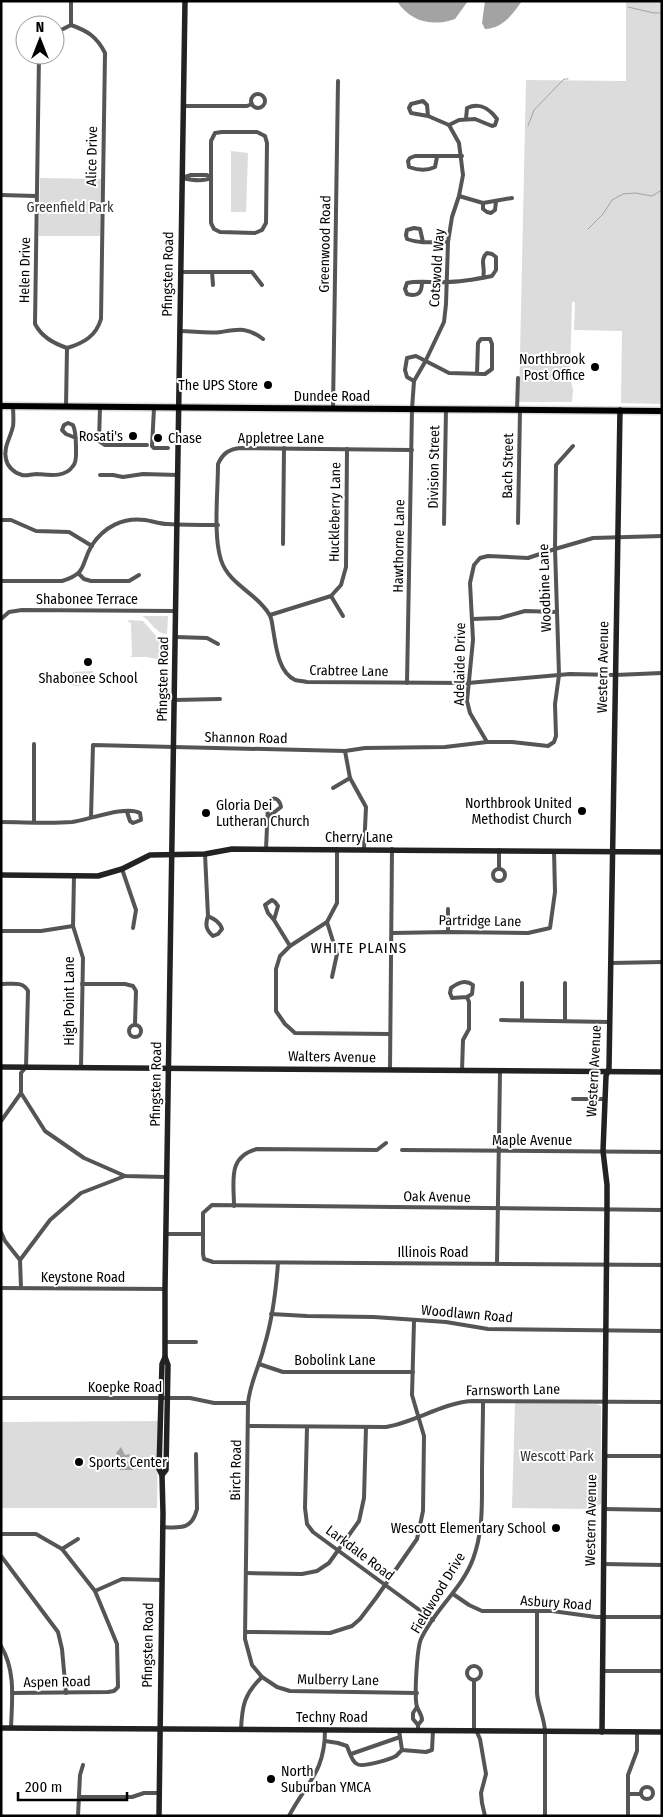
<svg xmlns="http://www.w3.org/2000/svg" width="663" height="1817" font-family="'Fira Sans Condensed',sans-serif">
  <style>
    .green { fill: #dcdcdc }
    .water { fill: #a3a3a3 }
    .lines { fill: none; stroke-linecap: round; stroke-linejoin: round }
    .stream { stroke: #a3a3a3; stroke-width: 1 }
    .primary-casing { stroke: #dbdbdb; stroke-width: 9 }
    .street { stroke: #555; stroke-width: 4 }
    .secondary { stroke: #222; stroke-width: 5.5 }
    .primary { stroke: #000; stroke-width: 6 }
    .poi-dot { fill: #000; stroke: #fff; stroke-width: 2 }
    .labels { text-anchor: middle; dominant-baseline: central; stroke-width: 4; stroke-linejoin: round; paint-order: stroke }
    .street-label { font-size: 14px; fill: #000; stroke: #fff }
    .park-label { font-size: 14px; fill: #333; stroke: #fff }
    .poi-label { font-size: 14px; fill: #000; stroke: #fff; text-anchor: end }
    .neighbourhood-label { font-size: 15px; letter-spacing: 1px; fill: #000; stroke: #fff }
  </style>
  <rect width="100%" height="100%" fill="#fff"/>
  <g class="green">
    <path d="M626,1H662V404L621,403L622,331L574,330L575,302H572L570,376L573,390L572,402H519L526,80L626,81Z"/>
    <path d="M231,151L248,153L246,212H231Z"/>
    <path d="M40,178L101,179L100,236H39Z"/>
    <path d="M142,616H168L167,634C155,634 152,621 142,616Z"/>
    <path d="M129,620L143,621L156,636L168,639V661L146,657H129L132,656L131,623L128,622Z"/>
    <path d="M93,671L94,684L78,686L70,685V680H73V672Z"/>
    <path d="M515,1403L597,1404L601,1406V1504L591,1509L512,1508Z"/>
    <path d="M158,1421L157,1508H1V1422Z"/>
  </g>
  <g class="water">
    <path d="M397,1H468L455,19C433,27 410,22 397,1Z"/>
    <path d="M485,1H522C512,15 503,28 485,29L482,23Z"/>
    <path d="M121,1447L125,1455L130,1454L129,1457H125V1462L133,1461V1470H120V1458L116,1453Z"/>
  </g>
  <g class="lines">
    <g class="stream">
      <path d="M628,7L654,13H662"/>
      <path d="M528,126L534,110L564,79H568"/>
      <path d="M588,229L603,214L612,200L623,194L635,193L652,196L662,190"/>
    </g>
    <g class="primary-casing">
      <path id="primary" d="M1,406L662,411"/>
    </g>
    <g class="street">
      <path d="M71,25V1"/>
      <path d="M55,33L71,25"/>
      <path d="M39,55L35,324C42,337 53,343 67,348"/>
      <circle cx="258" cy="101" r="7"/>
      <path d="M183,106H247L252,104"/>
      <path d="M428,116L427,105L423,101L411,104L409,108L411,113L428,116L449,125"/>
      <path d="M449,125L459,120L475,119L492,126L495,125L497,119C489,108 480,102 467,108L466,119"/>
      <path d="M222,132H257L265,136L267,143L266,223L262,230L255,233L220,232L214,229L211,223V141L215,133Z"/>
      <path d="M437,157L435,167C427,171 417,170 409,167L408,161L410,158L415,156H462"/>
      <path d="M191,175H207L211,178C203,182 191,180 182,178Z"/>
      <path d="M1,195L36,196"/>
      <path d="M459,196L483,203L512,198"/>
      <path d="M483,203V209L487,212L491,213L495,210L496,201"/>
      <path d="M423,242L420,229L414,228L407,230L406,235L407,239C420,244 435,242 448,242"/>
      <path d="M181,272H252L262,285"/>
      <path d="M212,272L213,285"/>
      <path d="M422,282C422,293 418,297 407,294L405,289L407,283C419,280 433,283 446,282C461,282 477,279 492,276L496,270V257L492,254L487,253C479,260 486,268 483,278"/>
      <path d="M180,331C193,331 208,334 221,332C239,329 247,327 263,339"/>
      <path d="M67,348C84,343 96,336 101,319L105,53C97,37 88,31 71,25"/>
      <path d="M414,381L407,377L405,370L407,358L416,356L449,373L485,374L492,369V344L490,339H481L478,343L477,373"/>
      <path d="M13,406C13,412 14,419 13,426C11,437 3,447 6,459C7,466 14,473 22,475C26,476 32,474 37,474C49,475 65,478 73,466C77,462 76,453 76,448C76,440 76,432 73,425L68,423L64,425L62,430L66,434L76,438"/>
      <path d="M66,406L67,348"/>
      <path d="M100,407L99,441L105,445H147"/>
      <path d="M154,408L152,446L154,448H168"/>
      <path d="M333,408L338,81"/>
      <path d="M517,410L518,378"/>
      <path d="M412,450L241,448C229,449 223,453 218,464C218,492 213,535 221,560C229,585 257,593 269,614C272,618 272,624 273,629C276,646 278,672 295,680C299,681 303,681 307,682L468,683L570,674L615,675L662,673"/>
      <path d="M100,475H113L123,477L143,474L178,475"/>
      <path d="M1,520H11L36,531L69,532L92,546"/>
      <path d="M518,523L520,410"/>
      <path d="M444,524L446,409"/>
      <path d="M283,544L284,448"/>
      <path d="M79,574L84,579L91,581H129L139,575"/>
      <path d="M1,581H62C88,573 80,565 92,545C104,527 123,517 145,520C152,521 160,524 167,524C184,525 201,525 218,525"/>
      <path d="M331,596L343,616"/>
      <path d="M270,615L331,596L341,585L346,567L347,449"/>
      <path d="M1,619L9,612L22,610L176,611"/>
      <path d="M472,619L500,618L525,611L557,612"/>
      <path d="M176,637L207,638L218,644"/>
      <path d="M407,683L412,409L414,381L425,362L444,322L446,304L448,242L452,217L459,196L463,175L459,143L449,125"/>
      <path d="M175,700L220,699"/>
      <path d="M487,742L470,713L467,701L473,640L470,583L474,565L480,558L488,556L528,558L555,549L593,538L662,536"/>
      <path d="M34,744V822"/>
      <path d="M345,751L350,778L366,807L364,849"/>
      <path d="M333,788L350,778"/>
      <path d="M91,817L93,745L345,751L365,748L445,747L487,742H512L548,746L554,742L556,736L555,704L559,675L555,549L556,465L573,446"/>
      <path d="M1,822C24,822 49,824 72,822C88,820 126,805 140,813L141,820L133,823L130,821L127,812"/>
      <path d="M266,849L268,805L270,800C276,796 280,801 281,807L268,817"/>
      <path d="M337,849V903L327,922L290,946L280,956L276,969V1011L285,1024L295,1033L390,1034"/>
      <path d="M205,854L208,916C205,925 206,930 213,936L218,934L222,929C220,922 214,919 208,916"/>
      <circle cx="499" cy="875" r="6"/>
      <path d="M122,869L136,910L133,928"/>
      <path d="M499,869V850"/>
      <path d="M74,876L73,926L83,958L81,1067"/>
      <path d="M448,909V932"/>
      <path d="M274,920L268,913L265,905L272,900L275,902L278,906L274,920L290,946"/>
      <path d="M327,922L337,954L332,977"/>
      <path d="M1,931H41L73,926"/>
      <path d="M392,933L448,932L528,933L550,928L555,892L554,851"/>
      <path d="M611,963L662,962"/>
      <path d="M1,984C11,984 23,981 28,991L26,1067L21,1073V1093L1,1121"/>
      <path d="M82,984H125L133,986L136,991L135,1024"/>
      <path d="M501,1020L610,1022"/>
      <path d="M522,1020V983"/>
      <path d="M565,1021V983"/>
      <circle cx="135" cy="1031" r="6"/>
      <path d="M390,1070L392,849"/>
      <path d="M462,1071L463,1040L469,1029V1002L467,997L472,994L473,985C465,979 458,983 451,988L450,993L452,998L467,997"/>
      <path d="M21,1093L45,1131L84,1158L125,1176L167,1177"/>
      <path d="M573,1099H604"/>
      <path d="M402,1150L662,1152"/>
      <path d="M234,1206C234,1181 227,1157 257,1149L377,1150L386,1143"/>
      <path d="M662,1210L212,1205L203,1213V1254L204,1259L213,1262L662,1265"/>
      <path d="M1,1232L5,1241L20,1260L21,1288"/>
      <path d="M166,1234H203"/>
      <path d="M20,1260L50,1220L81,1193L125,1176"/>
      <path d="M497,1264L500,1072"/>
      <path d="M1,1288L165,1289"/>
      <path d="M271,1314L307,1316L374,1317L446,1322L488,1329L662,1331"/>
      <path d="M165,1342H196"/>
      <path d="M259,1364L283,1372H413"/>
      <path d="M1,1398H190L214,1403H248"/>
      <path d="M248,1426L386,1427C416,1422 442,1403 472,1401L662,1402"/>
      <path d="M307,1427L305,1508L307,1524L313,1532L433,1620"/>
      <path d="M606,1456H662"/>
      <path d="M604,1509L662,1510"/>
      <path d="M162,1527C180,1528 192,1530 197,1509L196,1454"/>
      <path d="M1,1534H36L62,1549L95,1591L117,1644L118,1687L114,1691L108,1692L12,1693"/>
      <path d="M62,1549L78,1539"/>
      <path d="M1,1556L58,1632L62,1649L66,1693"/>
      <path d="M603,1564L662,1565"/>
      <path d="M246,1573L302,1574L317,1571L329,1563L359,1521L364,1498L366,1427"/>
      <path d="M95,1591L122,1579L161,1580"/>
      <path d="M453,1594L469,1605L482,1611H552L596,1617H662"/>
      <path d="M537,1611V1693C538,1707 544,1716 545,1731V1816"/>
      <path d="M246,1632L330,1633L352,1626L360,1619L376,1598L417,1539L423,1511L424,1436L412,1395L414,1321"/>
      <path d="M1,1646C16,1671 12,1700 11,1728"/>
      <circle cx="474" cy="1673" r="7"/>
      <path d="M603,1671H662"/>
      <path d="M262,1677L252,1665L245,1639L248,1403C250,1383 259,1367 264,1347C272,1321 276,1291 278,1263"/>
      <path d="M474,1680V1730"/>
      <path d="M417,1707L413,1713V1719L418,1725"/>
      <path d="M241,1730C242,1706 244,1694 262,1677L277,1687L290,1691L417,1693"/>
      <path d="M399,1730L402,1750L426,1752L432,1750L433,1730"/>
      <path d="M418,1730V1725L422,1720C422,1715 419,1712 417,1707C414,1697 417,1648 421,1639C434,1610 462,1589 473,1559C483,1532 482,1505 482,1477C482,1451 483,1426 483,1401"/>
      <path d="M476,1730L480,1739L486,1774L481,1793L482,1803L485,1816"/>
      <path d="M325,1741L338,1743L347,1746C349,1751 352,1762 357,1764C362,1768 391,1759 396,1756C398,1754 400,1752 402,1750"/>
      <path d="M351,1754L400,1737"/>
      <circle cx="647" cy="1793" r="6"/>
      <path d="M628,1794H641"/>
      <path d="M80,1797H132L144,1793H159"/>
      <path d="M78,1816L80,1775L83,1765"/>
      <path d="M289,1816C307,1782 325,1772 325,1730"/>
      <path d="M628,1816V1775L637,1751V1732"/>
    </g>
    <g class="secondary">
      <path d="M1,875L98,876L122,869L150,855L205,854L232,849L662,852"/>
      <path d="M1,1067L662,1072"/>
      <path d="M162,1475L166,1470L168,1365L165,1357V1289L185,1"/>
      <path d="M1,1728L662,1732"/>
      <path d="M602,1732L607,1210V1185L603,1151L606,1076L609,1068L620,410"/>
      <path d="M159,1816L163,1513L162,1475L159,1469L162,1364L165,1357"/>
    </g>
    <use href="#primary" class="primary"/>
  </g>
  <g class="poi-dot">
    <circle cx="595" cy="367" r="5"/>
    <circle cx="268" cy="385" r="5"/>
    <circle cx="133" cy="436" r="5"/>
    <circle cx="158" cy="438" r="5"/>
    <circle cx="88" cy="662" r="5"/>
    <circle cx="582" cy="811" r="5"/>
    <circle cx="206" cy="813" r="5"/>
    <circle cx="79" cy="1462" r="5"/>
    <circle cx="556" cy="1528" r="5"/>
    <circle cx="271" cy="1779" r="5"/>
  </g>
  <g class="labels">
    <g class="street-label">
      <text transform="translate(92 156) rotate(-89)">Alice Drive</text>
      <text transform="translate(325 244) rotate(-89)">Greenwood Road</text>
      <text transform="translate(437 268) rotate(-86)">Cotswold Way</text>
      <text transform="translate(25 270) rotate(-89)">Helen Drive</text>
      <text transform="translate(168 274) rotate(-89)">Pfingsten Road</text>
      <text x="332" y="396">Dundee Road</text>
      <text x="281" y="438">Appletree Lane</text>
      <text transform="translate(508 466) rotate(-89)">Bach Street</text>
      <text transform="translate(434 467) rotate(-89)">Division Street</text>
      <text transform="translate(335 512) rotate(-89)">Huckleberry Lane</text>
      <text transform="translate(399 546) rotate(-89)">Hawthorne Lane</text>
      <text transform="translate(545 588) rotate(-92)">Woodbine Lane</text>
      <text x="87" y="599">Shabonee Terrace</text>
      <text transform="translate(460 664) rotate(-89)">Adelaide Drive</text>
      <text transform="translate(603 667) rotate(-89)">Western Avenue</text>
      <text transform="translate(349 671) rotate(1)">Crabtree Lane</text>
      <text transform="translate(163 679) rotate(-89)">Pfingsten Road</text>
      <text transform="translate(246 738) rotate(1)">Shannon Road</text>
      <text x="359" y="837">Cherry Lane</text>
      <text transform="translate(480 921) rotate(1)">Partridge Lane</text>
      <text transform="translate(69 1001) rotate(-90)">High Point Lane</text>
      <text transform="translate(332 1057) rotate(1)">Walters Avenue</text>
      <text transform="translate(594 1071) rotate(-87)">Western Avenue</text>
      <text transform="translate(156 1084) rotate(-89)">Pfingsten Road</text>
      <text x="532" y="1140">Maple Avenue</text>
      <text transform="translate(437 1197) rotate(1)">Oak Avenue</text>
      <text x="433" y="1252">Illinois Road</text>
      <text x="83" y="1277">Keystone Road</text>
      <text transform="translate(467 1314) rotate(5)">Woodlawn Road</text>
      <text x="335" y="1360">Bobolink Lane</text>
      <text x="125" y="1387">Koepke Road</text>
      <text transform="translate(513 1390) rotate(-1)">Farnsworth Lane</text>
      <text transform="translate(236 1470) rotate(-89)">Birch Road</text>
      <text transform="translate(591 1520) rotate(-89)">Western Avenue</text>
      <text transform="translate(360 1553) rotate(37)">Larkdale Road</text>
      <text transform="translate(438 1593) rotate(-59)">Fieldwood Drive</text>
      <text transform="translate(556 1603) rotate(4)">Asbury Road</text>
      <text transform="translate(148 1645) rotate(-89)">Pfingsten Road</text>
      <text transform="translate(338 1680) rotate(1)">Mulberry Lane</text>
      <text transform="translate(57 1682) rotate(-1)">Aspen Road</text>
      <text x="332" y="1717">Techny Road</text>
    </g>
    <g class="park-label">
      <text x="70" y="207">Greenfield Park</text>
      <text x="557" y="1456">Wescott Park</text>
    </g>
    <g class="poi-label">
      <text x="585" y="359">Northbrook<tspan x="585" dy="16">Post Office</tspan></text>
      <text x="258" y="385">The UPS Store</text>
      <text x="123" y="436">Rosati's</text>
      <text x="168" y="438" text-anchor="start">Chase</text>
      <text x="88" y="678" text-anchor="middle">Shabonee School</text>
      <text x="572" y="803">Northbrook United<tspan x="572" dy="16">Methodist Church</tspan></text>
      <text x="216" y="805" text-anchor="start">Gloria Dei<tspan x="216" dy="16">Lutheran Church</tspan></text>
      <text x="89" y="1462" text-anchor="start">Sports Center</text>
      <text x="546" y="1528">Wescott Elementary School</text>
      <text x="281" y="1771" text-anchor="start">North<tspan x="281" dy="16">Suburban YMCA</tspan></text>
    </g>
    <g class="neighbourhood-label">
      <text x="359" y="948">WHITE PLAINS</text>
    </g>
  </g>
  <rect width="663" height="1817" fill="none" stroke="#000000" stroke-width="5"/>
  <g transform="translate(40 40)"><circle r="24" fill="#ffffff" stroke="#999999"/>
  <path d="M0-4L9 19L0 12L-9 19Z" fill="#000000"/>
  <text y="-8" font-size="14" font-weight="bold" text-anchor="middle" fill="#000000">N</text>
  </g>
  <path d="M18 1792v8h109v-8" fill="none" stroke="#000000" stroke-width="2.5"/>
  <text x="25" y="1792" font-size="15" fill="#000000" stroke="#ffffff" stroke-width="4" paint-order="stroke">200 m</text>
</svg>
